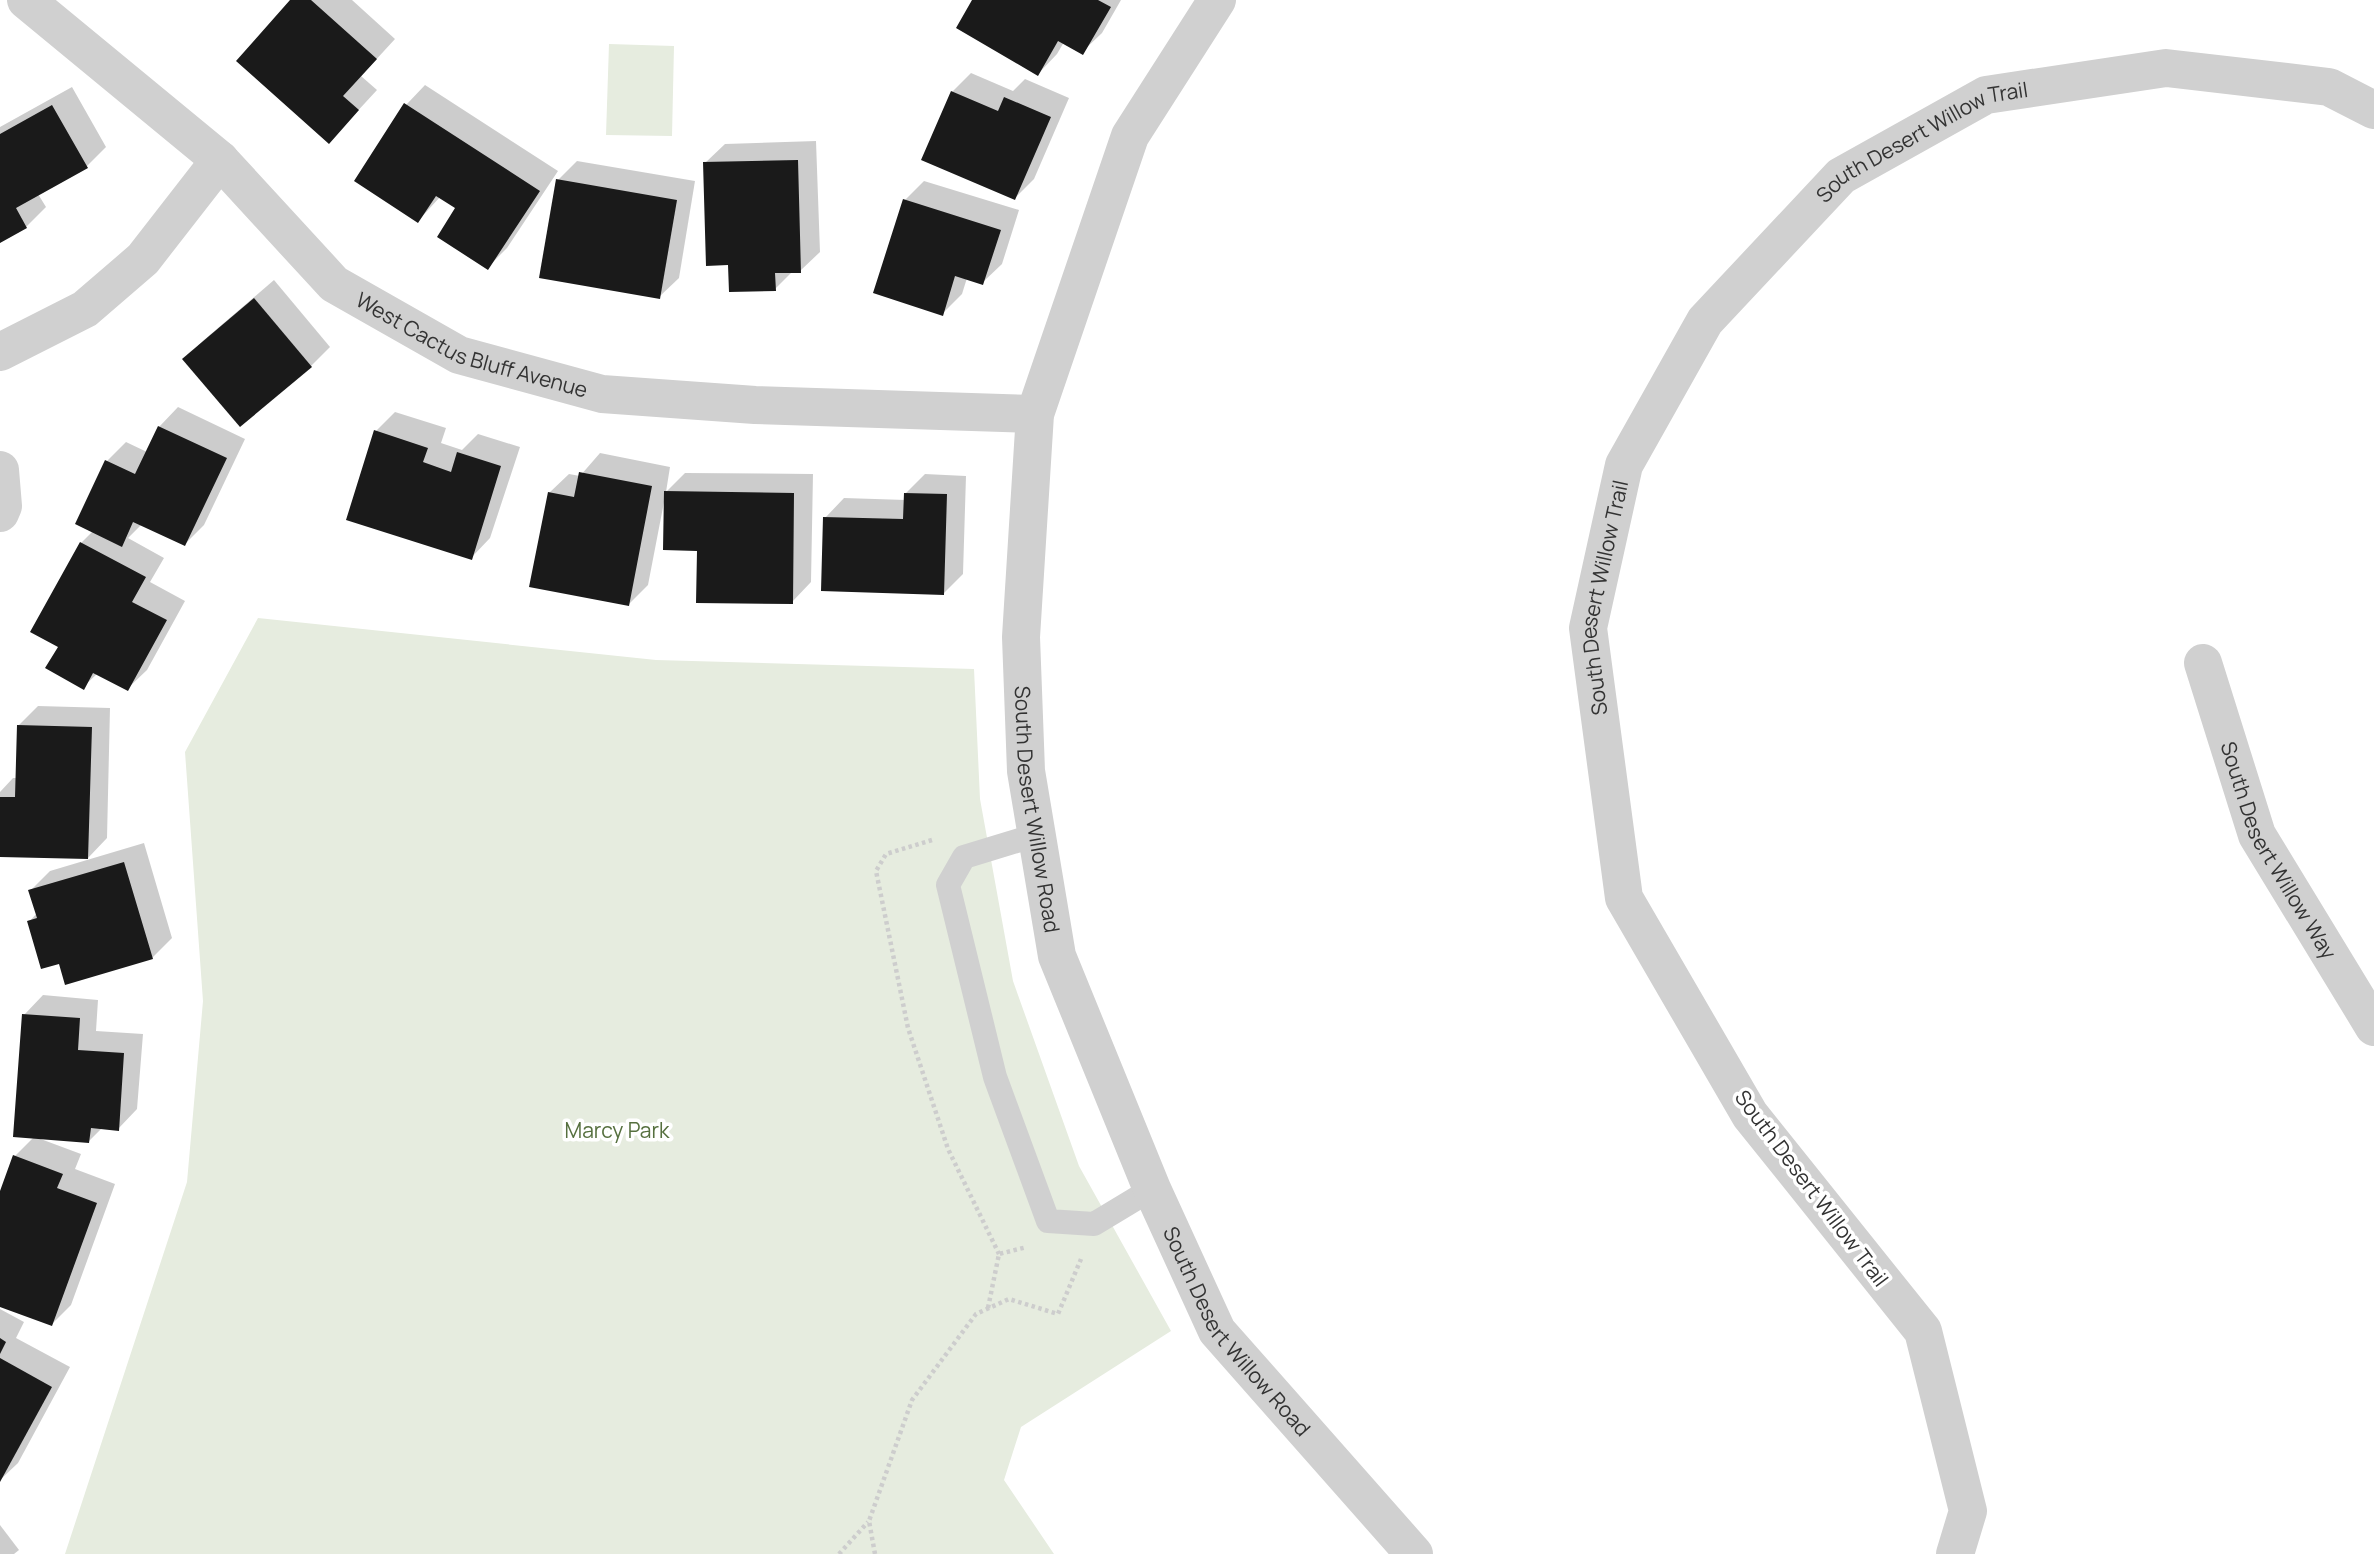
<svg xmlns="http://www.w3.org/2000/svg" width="2374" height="1554" font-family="Manrope,sans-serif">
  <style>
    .green { fill: #e6ecdf }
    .shadow { fill: #0003 }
    .building { fill: #1a1a1a }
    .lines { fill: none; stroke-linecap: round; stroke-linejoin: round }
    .path { stroke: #cdcdcd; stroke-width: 4.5; stroke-dasharray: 3.5 3.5; stroke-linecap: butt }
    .service { stroke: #d0d0d0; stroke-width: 24 }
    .minor { stroke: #d0d0d0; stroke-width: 38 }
    .labels { text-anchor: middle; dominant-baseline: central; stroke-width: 7; stroke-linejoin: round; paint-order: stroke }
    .street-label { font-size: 21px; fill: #333; stroke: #fff }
    .park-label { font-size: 21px; fill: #56703f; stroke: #fff }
  </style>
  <rect width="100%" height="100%" fill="#fff"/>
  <g class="green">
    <path d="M609,44L674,46L672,136L606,135Z"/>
    <path d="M258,618L656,660L974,669L980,799L1013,981L1079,1166L1171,1331L1021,1427L1004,1480L1054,1554H65L187,1182L203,1001L185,752Z"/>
  </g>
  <g class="shadow">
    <path d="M293,0H352L395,39L361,76L377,90L329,142Z"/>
    <path d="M974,0H1121L1102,33L1082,52L1064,42L1057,54L1038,74Z"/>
    <path d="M971,73L1013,91L1025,79L1069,98L1034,179L1015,198L952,92Z"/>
    <path d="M425,85L558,171L507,248L488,267L458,208L440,197L418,221L406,105Z"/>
    <path d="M72,87L106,147L87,166L38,194L46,207L26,227L0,241V127Z"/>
    <path d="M816,141L820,252L800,271H793L775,289L730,263L705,163L725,144Z"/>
    <path d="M577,161L695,181L679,278L659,297L558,180Z"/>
    <path d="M924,181L1019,210L1002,264L982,283L967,278L962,294L942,314L905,200Z"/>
    <path d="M274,280L330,347L311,366L240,425L184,359L204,340Z"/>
    <path d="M178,407L245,439L204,525L185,544L141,525L128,538L164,558L150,582L185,601L147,670L127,689L98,673L83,687L60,646L33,631L81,543L93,531L107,461L126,442L147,452L159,427Z"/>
    <path d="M395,412L446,428L441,443L462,450L478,434L520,447L490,538L471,558L376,431Z"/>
    <path d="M600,453L670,467L666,492L685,473L813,474L811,582L792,602L698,549L664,502L648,585L628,605L549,493L569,474L580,476Z"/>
    <path d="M925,474L966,476L963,574L944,593L825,518L844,498L906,500V493Z"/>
    <path d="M38,706L110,708L107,838L88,858L0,855V792L13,778H17L19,725Z"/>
    <path d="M144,843L172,938L152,958L60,962L29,922L37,913L30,891L50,871Z"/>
    <path d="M43,995L98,1000L96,1031L143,1034L137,1109L118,1129L102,1128L89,1141L38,1138L81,1154L75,1169L115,1184L71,1305L52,1324L0,1305V1196L15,1156L34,1137L24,1015Z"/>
    <path d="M0,1309L24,1322L16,1338L70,1367L18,1463L0,1480Z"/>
    <path d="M0,1525L19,1550L14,1554H0Z"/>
  </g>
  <g class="building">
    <path d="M290,0H311L377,59L343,96L359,110L329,144L236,61Z"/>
    <path d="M972,0H1098L1111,7L1083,55L1058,41L1038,76L956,28Z"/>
    <path d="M951,91L998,111L1004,97L1051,117L1015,200L921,160Z"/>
    <path d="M404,103L540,191L488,270L437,237L455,208L436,196L418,223L354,181Z"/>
    <path d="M52,105L88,168L16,208L27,228L0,243V134Z"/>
    <path d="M798,160L801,273H775L776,291L729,292L728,265L706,266L703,162Z"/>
    <path d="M556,179L677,200L660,299L539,278Z"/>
    <path d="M903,199L1001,230L983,285L955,276L943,316L873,293Z"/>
    <path d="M254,298L312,367L240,427L182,359Z"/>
    <path d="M158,426L227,458L185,546L133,522L122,547L75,524L105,460L135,474Z"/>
    <path d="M374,430L428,448L423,462L451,472L457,452L501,466L472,560L346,520Z"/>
    <path d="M579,472L652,486L629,606L529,587L548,492L574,497Z"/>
    <path d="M664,491L794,493L793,604L696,603L697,551L663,550Z"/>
    <path d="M904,493L947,494L944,595L821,591L823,517L903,519Z"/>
    <path d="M80,542L146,577L132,602L167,620L128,691L93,673L84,690L45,668L58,647L30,632Z"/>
    <path d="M17,725L92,727L88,859L0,857V797H15Z"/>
    <path d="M124,862L153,959L65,985L59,964L41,969L27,921L37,918L28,890Z"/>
    <path d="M22,1014L80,1018L78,1050L124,1053L119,1131L91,1128L89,1143L13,1137Z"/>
    <path d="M13,1155L63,1174L57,1188L97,1203L52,1326L0,1307V1191Z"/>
    <path d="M0,1338L6,1342L0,1354Z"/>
    <path d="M0,1358L52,1387L0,1482Z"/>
  </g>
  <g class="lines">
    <g class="path">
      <path d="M932,840L886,854L876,871L908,1028L948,1149L999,1254"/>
      <path d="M988,1308L999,1254L1027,1247"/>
      <path d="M839,1554L868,1522"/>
      <path d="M875,1554L869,1521L912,1400L976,1314L1009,1299L1058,1314L1081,1259"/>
    </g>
    <path class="service" d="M1036,835L964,857L948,885L995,1077L1048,1221L1094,1224L1152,1189"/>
    <g class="minor">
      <path id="s1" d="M26,0L220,160L334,284L459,355L602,394L755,405L1035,414"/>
      <path id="s2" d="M1217,0L1130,136L1035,414L1021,637L1026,771L1057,956L1152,1189L1217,1331L1414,1554"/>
      <path d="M0,352L85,309L143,259L220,160"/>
      <path d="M0,470L3,506L0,513"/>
      <path id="s3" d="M2203,663L2257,835L2374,1027"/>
      <path id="s4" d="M1955,1554L1968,1511L1923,1331L1750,1115L1624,898L1588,628L1624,465L1705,321L1841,176L1986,95L2166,68L2329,87L2374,110"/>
    </g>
  </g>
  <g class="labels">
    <g class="street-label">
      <text stroke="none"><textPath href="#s4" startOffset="1650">South Desert Willow Trail</textPath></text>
      <text stroke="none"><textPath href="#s1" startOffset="572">West Cactus Bluff Avenue</textPath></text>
      <text stroke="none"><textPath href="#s4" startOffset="1062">South Desert Willow Trail</textPath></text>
      <text stroke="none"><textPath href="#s2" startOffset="852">South Desert Willow Road</textPath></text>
      <text stroke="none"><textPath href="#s3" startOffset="203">South Desert Willow Way</textPath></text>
      <text transform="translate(1812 1188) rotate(53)">South Desert Willow Trail</text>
      <text stroke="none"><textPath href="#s2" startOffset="1419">South Desert Willow Road</textPath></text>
    </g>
    <g class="park-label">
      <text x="617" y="1130">Marcy Park</text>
    </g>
  </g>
</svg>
